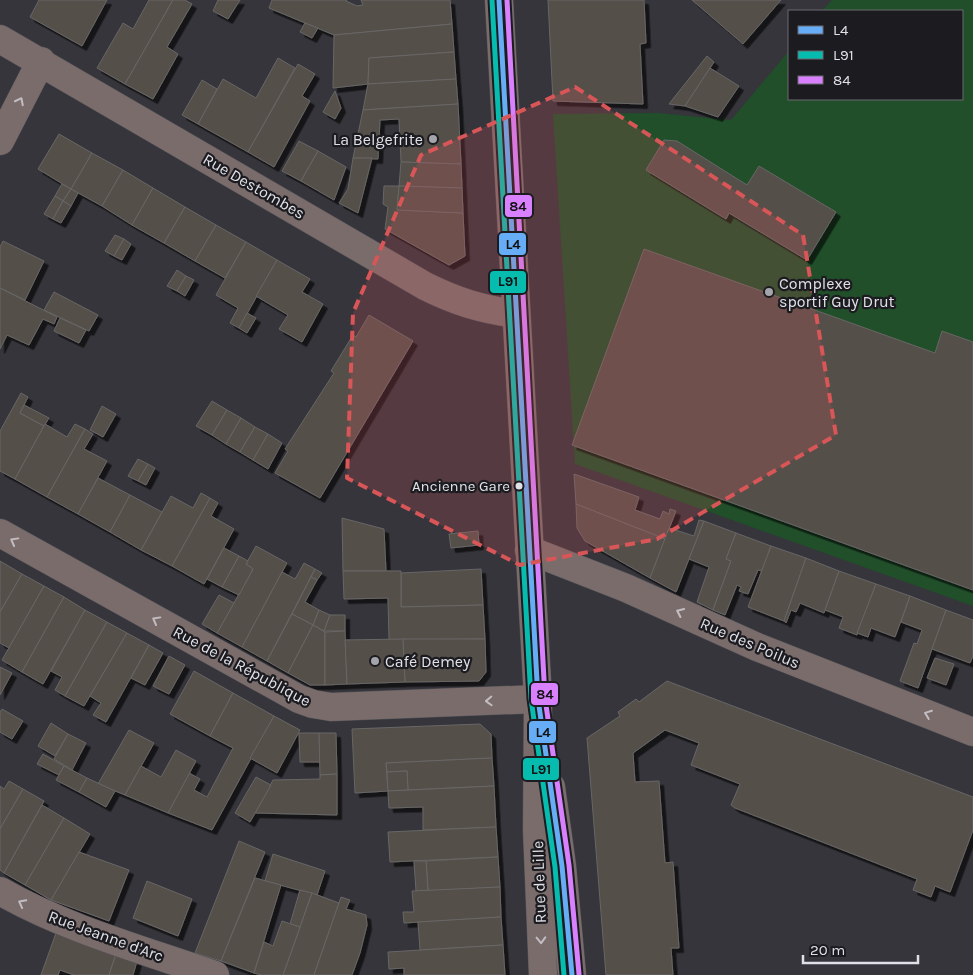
<svg xmlns="http://www.w3.org/2000/svg" width="973" height="975" font-family="Karla,sans-serif">
  <style>
    .green { fill: #204f2a }
    .building { fill: #544f4a; stroke: #686666; filter: url(#shadow) }
    .lines { fill: none; stroke-linecap: round; stroke-linejoin: round }
    .minor-casing { stroke: #515156; stroke-width: 29 }
    .major-casing { stroke: #515156; stroke-width: 29 }
    .minor { stroke: #7a6c6b; stroke-width: 28 }
    .major { stroke: #7b6c6c; stroke-width: 28 }
    .bus-1-casing { stroke: #1b1b20; stroke-width: 9 }
    .bus-2-casing { stroke: #1b1b20; stroke-width: 9 }
    .bus-3-casing { stroke: #1b1b20; stroke-width: 9 }
    .bus-1 { stroke: #66adf5; stroke-width: 5 }
    .bus-2 { stroke: #06bcae; stroke-width: 5 }
    .bus-3 { stroke: #d980ff; stroke-width: 5 }
    .oneway { stroke: #c1bdc2 }
    .oneway2 { stroke: #c2bdc3 }
    .marked { fill: #d85658; fill-opacity: 0.2; stroke: #d85658; stroke-width: 4; stroke-dasharray: 10 6; stroke-linejoin: round }
    .poi-dot { fill: #a4a4ab; stroke: #1b1b20; stroke-width: 2 }
    .bus-dot { fill: #e0e0e8; stroke: #1b1b20; stroke-width: 2 }
    .labels { text-anchor: middle; dominant-baseline: central; stroke-width: 4.5; stroke-linejoin: round; paint-order: stroke }
    .bus-label { font-size: 15px; fill: #e0e0e8; stroke: #1b1b20; text-anchor: end }
    .poi-label { font-size: 16px; fill: #e0e0e8; stroke: #1b1b20; text-anchor: start }
    .street-label { font-size: 16px; fill: #e0e0e8; stroke: #1b1b20 }
    .line-badge { stroke: #1b1b20; stroke-width: 2 }
    .pale-badge-label { font-size: 14px; text-anchor: middle; font-weight: bold; fill: #111 }
  </style>
  <defs>
    <filter id="shadow"><feDropShadow dx="4.5" dy="4.5" stdDeviation="0" flood-color="#0009"/></filter>
  </defs>
  <rect width="100%" height="100%" fill="#35353b"/>
  <path class="green" d="M832,0H973V606L575,464L553,114L658,113L731,120L789,51V99H962V11H822Z"/>
  <g class="building">
    <path d="M39,0H107L82,46L30,17Z"/>
    <path d="M149,0H173L125,84L97,68L123,23L133,29Z"/>
    <path d="M173,0H185L192,4L167,47L178,54L153,99L125,84Z"/>
    <path d="M218,0H240L228,19L213,11Z"/>
    <path d="M272,0H347L346,1L357,6L363,5L361,0H450L452,24L334,35L269,8Z"/>
    <path d="M548,0H644L646,43L640,44L643,104L553,101Z"/>
    <path d="M692,0H781L743,44Z"/>
    <path d="M305,23L318,28L312,38L300,32Z"/>
    <path d="M452,24L454,52L369,58L368,84L333,88L334,35Z"/>
    <path d="M454,52L456,79L368,84L369,58Z"/>
    <path d="M707,56L714,62L685,106L669,104Z"/>
    <path d="M278,58L295,68L248,152L198,124L223,79L256,98Z"/>
    <path d="M298,64L315,74L302,96L310,101L274,167L248,152Z"/>
    <path d="M710,68L739,86L718,117L685,106Z"/>
    <path d="M456,79L458,104L363,110L368,84Z"/>
    <path d="M202,80L217,89L198,124L182,115Z"/>
    <path d="M335,91L341,108L335,119L323,112Z"/>
    <path d="M458,104L461,164L401,162L399,119L380,120L378,159L353,158L363,110Z"/>
    <path d="M59,134L92,153L71,189L38,169Z"/>
    <path d="M664,140L677,141L747,185L759,166L836,212L807,260L729,213L726,219L646,170Z"/>
    <path d="M299,141L318,151L301,181L282,171Z"/>
    <path d="M318,151L346,167L334,200L301,181Z"/>
    <path d="M92,153L123,170L102,206L71,189Z"/>
    <path d="M353,158H372L358,213L339,203L348,189Z"/>
    <path d="M401,162L461,164L462,188L399,186Z"/>
    <path d="M123,170L153,188L132,225L102,206Z"/>
    <path d="M62,184L71,189L63,201L55,196Z"/>
    <path d="M384,186H399L397,210L463,213L465,256L449,265L385,229L388,207L383,204Z"/>
    <path d="M399,186L462,188L463,213L397,210Z"/>
    <path d="M153,188L185,207L164,243L132,225Z"/>
    <path d="M71,189L78,193L71,206L63,201Z"/>
    <path d="M55,196L63,201L53,219L44,214Z"/>
    <path d="M63,201L71,206L61,223L53,219Z"/>
    <path d="M185,207L216,225L195,261L164,243Z"/>
    <path d="M216,225L246,242L225,278L195,261Z"/>
    <path d="M115,235L124,239L114,256L105,251Z"/>
    <path d="M124,239L131,244L122,260L114,256Z"/>
    <path d="M3,241L44,261L25,300L0,288V247Z"/>
    <path d="M246,242L277,260L239,328L230,323L238,308L216,295Z"/>
    <path d="M644,249L935,353L942,331L973,342V590L572,445Z"/>
    <path d="M277,260L310,279L302,292L323,304L302,342L279,329L288,315L256,296Z"/>
    <path d="M177,270L186,276L177,291L167,286Z"/>
    <path d="M186,276L194,280L185,296L177,291Z"/>
    <path d="M0,288L57,317L54,324L43,319L29,345L7,335L0,349Z"/>
    <path d="M54,292L98,315L89,331L44,310Z"/>
    <path d="M247,313L256,318L247,333L239,328Z"/>
    <path d="M369,315L413,341L320,498L275,473L288,451L285,449L334,373L331,371L353,335L356,337Z"/>
    <path d="M60,318L86,330L79,343L54,331Z"/>
    <path d="M21,393L28,397L20,413L44,426L15,479L0,471V431Z"/>
    <path d="M212,401L227,410L212,435L196,426Z"/>
    <path d="M24,405L49,418L44,426L20,413Z"/>
    <path d="M102,406L116,414L103,437L90,430Z"/>
    <path d="M227,410L241,418L226,444L212,435Z"/>
    <path d="M241,418L255,427L240,452L226,444Z"/>
    <path d="M45,424L67,437L75,424L85,429L47,497L15,479Z"/>
    <path d="M255,427L268,434L253,460L240,452Z"/>
    <path d="M85,429L93,434L84,449L107,461L78,514L47,497Z"/>
    <path d="M268,434L282,443L268,469L253,460Z"/>
    <path d="M138,459L148,464L138,481L128,476Z"/>
    <path d="M148,464L155,468L146,485L138,481Z"/>
    <path d="M574,474L639,497L635,510L660,519L663,511L669,514L670,509L676,511L665,539L576,504Z"/>
    <path d="M98,478L130,495L110,532L78,514Z"/>
    <path d="M201,493L210,498L172,566L141,550L171,496L193,508Z"/>
    <path d="M130,495L162,512L141,550L110,532Z"/>
    <path d="M210,498L218,503L211,516L234,529L204,584L172,566Z"/>
    <path d="M576,504L665,539L650,578L585,541L577,528Z"/>
    <path d="M342,518L384,529L386,571H343Z"/>
    <path d="M699,520L704,521L676,592L650,578L669,528L694,536Z"/>
    <path d="M704,521L736,533L726,559L731,561L713,610L697,602L709,567L689,559Z"/>
    <path d="M478,531L479,545L451,548L449,534Z"/>
    <path d="M736,533L771,546L762,571L758,570L748,594L739,591L741,587L737,585L725,615L713,610L731,561L726,559Z"/>
    <path d="M256,546L287,563L242,647L217,633L253,569L246,564Z"/>
    <path d="M771,546L806,558L784,621L748,607Z"/>
    <path d="M224,548L239,556L222,587L207,579Z"/>
    <path d="M239,556L248,561L246,564L253,569L239,595L222,587Z"/>
    <path d="M806,558L839,571L824,613L800,603L796,612L791,610L786,623L784,621Z"/>
    <path d="M0,561L22,574L0,612Z"/>
    <path d="M304,563L315,569L267,661L242,647L282,572L295,579Z"/>
    <path d="M315,569L322,573L317,580L311,577Z"/>
    <path d="M481,569L483,605L401,607V573Z"/>
    <path d="M343,571H401V607L483,605L485,639L389,640L388,598L344,599Z"/>
    <path d="M839,571L876,584L857,635L839,628L843,617L825,610Z"/>
    <path d="M22,574L44,586L9,648L0,643V612Z"/>
    <path d="M311,577L317,580L305,602L319,610L313,625L292,614Z"/>
    <path d="M876,584L910,596L895,637L871,628L868,637L857,633Z"/>
    <path d="M44,586L64,597L22,672L2,660Z"/>
    <path d="M219,595L234,603L217,633L202,624Z"/>
    <path d="M910,596L946,610L918,688L900,681L914,643L917,644L922,630L901,622Z"/>
    <path d="M64,597L85,610L43,684L22,672Z"/>
    <path d="M85,610L107,622L65,696L55,690L62,677L51,671Z"/>
    <path d="M319,610L330,615L324,631L313,625Z"/>
    <path d="M946,610L973,620V656L970,663L932,649Z"/>
    <path d="M292,614L313,625L288,673L267,661Z"/>
    <path d="M330,615H345V631H324Z"/>
    <path d="M107,622L127,633L84,706L65,696Z"/>
    <path d="M313,625L325,632V685H310L288,673Z"/>
    <path d="M345,631L347,684L325,685V632Z"/>
    <path d="M127,633L149,645L106,722L93,715L101,703L90,696Z"/>
    <path d="M403,639H485L486,672L479,681L405,682Z"/>
    <path d="M403,639L405,682L347,684L345,640Z"/>
    <path d="M149,645L163,653L145,685L131,678Z"/>
    <path d="M169,656L185,665L169,694L153,686Z"/>
    <path d="M935,658L954,664L946,685L927,678Z"/>
    <path d="M0,667L12,673L0,695Z"/>
    <path d="M194,671L233,693L210,736L170,714Z"/>
    <path d="M667,681L973,797V830L950,892L935,886L931,897L913,890L917,879L735,808L731,805L740,784L691,765L699,743L665,730L633,753L635,782L659,781L665,863L673,862L679,948H671L673,975H606L587,738L620,716L618,712L636,699L639,702Z"/>
    <path d="M233,693L274,716L212,830L168,813L189,773L200,779L194,790L207,797L233,748L210,736Z"/>
    <path d="M2,709L23,721L12,739L0,732V712Z"/>
    <path d="M274,716L300,730L277,773L250,758Z"/>
    <path d="M51,723L68,734L55,756L38,746Z"/>
    <path d="M480,724L491,734L492,758L386,763L388,791L355,793L352,729Z"/>
    <path d="M129,730L154,743L125,795L98,784Z"/>
    <path d="M299,733H319L320,762H300Z"/>
    <path d="M319,733H336L337,774L320,775Z"/>
    <path d="M68,734L86,743L72,770L54,759Z"/>
    <path d="M176,750L196,761L168,813L125,795L141,766L161,777Z"/>
    <path d="M43,754L64,766L59,775L37,764Z"/>
    <path d="M492,758L494,786L408,790L407,771L387,772L386,763Z"/>
    <path d="M64,766L87,778L79,792L56,780Z"/>
    <path d="M407,771L408,790L388,791L387,772Z"/>
    <path d="M337,774V815L255,813L273,780L320,779V775Z"/>
    <path d="M256,777L271,785L250,822L235,813Z"/>
    <path d="M87,778L115,791L106,807L79,792Z"/>
    <path d="M9,781L23,789L0,829V786L4,789Z"/>
    <path d="M494,786L496,827L423,830V807L389,808L388,791Z"/>
    <path d="M23,789L44,801L4,873L0,870V829Z"/>
    <path d="M42,805L64,818L25,885L4,873Z"/>
    <path d="M64,818L90,834L51,900L25,885Z"/>
    <path d="M496,827L498,857L390,862L388,832Z"/>
    <path d="M239,841L265,852L221,961L195,953Z"/>
    <path d="M79,852L129,870L109,921L51,900Z"/>
    <path d="M273,854L325,871L317,895L265,881Z"/>
    <path d="M498,857L500,887L428,891L426,861Z"/>
    <path d="M414,861H426L428,891H416Z"/>
    <path d="M255,878L281,885L254,973L221,961Z"/>
    <path d="M147,881L192,899L178,936L133,918Z"/>
    <path d="M500,887L501,917L404,923L403,912H414L412,891Z"/>
    <path d="M300,890L312,893L300,927L290,924Z"/>
    <path d="M312,893L339,903L314,975H283Z"/>
    <path d="M341,897L350,900L346,909L366,915L367,925L360,953L352,975H314Z"/>
    <path d="M501,917L503,945L420,950L418,922Z"/>
    <path d="M282,921L300,927L283,975H261L254,973L264,942L273,946Z"/>
    <path d="M56,933L116,954L109,975H74L60,970L58,975H41Z"/>
    <path d="M503,945L505,975H404V968L389,969L388,952Z"/>
    <path d="M116,954L137,961L133,975H109Z"/>
  </g>
  <g class="lines">
    <g class="minor-casing">
      <g id="minor">
        <path d="M0,39L425,286C457,302 481,309 516,314"/>
        <path d="M0,141L41,61"/>
        <path d="M0,533L299,699L313,704L331,707L538,699"/>
        <path d="M529,550L626,588L757,647L973,732"/>
        <path d="M0,891C66,929 144,950 215,975"/>
      </g>
    </g>
    <g class="major-casing">
      <g id="major">
        <path d="M499,0L538,699L537,830L543,975"/>
        <path d="M551,787L562,866L572,975"/>
      </g>
    </g>
    <use href="#minor" class="minor"/>
    <use href="#major" class="major"/>
    <g class="bus-1-casing">
      <path id="bus-1" d="M499,0L538,699L562,866L572,975"/>
    </g>
    <g class="bus-2-casing">
      <path id="bus-2" d="M492,0L531,699L555,867L564,975"/>
    </g>
    <g class="bus-3-casing">
      <path id="bus-3" d="M507,0L545,698L569,865L579,974"/>
    </g>
    <use href="#bus-1" class="bus-1"/>
    <use href="#bus-2" class="bus-2"/>
    <use href="#bus-3" class="bus-3"/>
  </g>
  <defs><path id="oneway-chevron" d="M-2-3.5L2.5 0L-2 3.5" fill="none" stroke-width="1.6" stroke-linecap="round" stroke-linejoin="round" transform="scale(1.25)"/></defs>
  <g class="oneway">
    <use href="#oneway-chevron" transform="translate(20 101) rotate(-63)"/>
    <use href="#oneway-chevron" transform="translate(14 541) rotate(-151)"/>
    <use href="#oneway-chevron" transform="translate(680 612) rotate(-155)"/>
    <use href="#oneway-chevron" transform="translate(156 620) rotate(-151)"/>
    <use href="#oneway-chevron" transform="translate(489 701) rotate(178)"/>
    <use href="#oneway-chevron" transform="translate(928 714) rotate(-159)"/>
    <use href="#oneway-chevron" transform="translate(22 903) rotate(-152)"/>
  </g>
  <use class="oneway2" href="#oneway-chevron" transform="translate(541 940) rotate(88)"/>
  <path class="marked" d="M575,87L803,235L836,435L657,539L520,565L347,478L353,313L421,155Z"/>
  <g class="poi-dot">
    <circle cx="433" cy="139" r="5"/>
    <circle cx="769" cy="292" r="5"/>
    <circle cx="375" cy="661" r="5"/>
  </g>
  <circle class="bus-dot" cx="519" cy="486" r="4.5"/>
  <g class="labels">
    <g class="bus-label">
      <text x="510" y="486">Ancienne Gare</text>
    </g>
    <g class="poi-label">
      <text x="423" y="139" text-anchor="end">La Belgefrite</text>
      <text x="779" y="283">Complexe<tspan x="779" dy="18">sportif Guy Drut</tspan></text>
      <text x="385" y="661">Café Demey</text>
    </g>
    <g class="street-label">
      <text transform="translate(254 186) rotate(30)">Rue Destombes</text>
      <text transform="translate(750 643) rotate(23)">Rue des Poilus</text>
      <text transform="translate(242 666) rotate(28)">Rue de la République</text>
      <text transform="translate(539 882) rotate(-92)">Rue de Lille</text>
      <text transform="translate(106 936) rotate(20)">Rue Jeanne d'Arc</text>
    </g>
  </g>
  <g class="line-badge">
    <rect x="504" y="194" width="29" height="24" rx="5" fill="#d980ff"/>
    <rect x="498" y="232" width="29" height="24" rx="5" fill="#66adf5"/>
    <rect x="489" y="270" width="38" height="24" rx="5" fill="#06bcae"/>
    <rect x="530" y="682" width="29" height="24" rx="5" fill="#d980ff"/>
    <rect x="528" y="720" width="29" height="24" rx="5" fill="#66adf5"/>
    <rect x="522" y="757" width="38" height="24" rx="5" fill="#06bcae"/>
  </g>
  <g class="pale-badge-label">
    <text x="518" y="211">84</text>
    <text x="513" y="249">L4</text>
    <text x="508" y="286">L91</text>
    <text x="545" y="699">84</text>
    <text x="543" y="737">L4</text>
    <text x="541" y="774">L91</text>
  </g>
  <rect x="788" y="10" width="175" height="90" fill="#1b1b20" stroke="#6a6a70"/>
  <rect x="798" y="26" width="25" height="8" fill="#66adf5" stroke="#6a6a70"/>
  <text x="833" y="35" font-size="15" fill="#e0e0e8">L4</text>
  <rect x="798" y="51" width="25" height="8" fill="#06bcae" stroke="#6a6a70"/>
  <text x="833" y="60" font-size="15" fill="#e0e0e8">L91</text>
  <rect x="798" y="76" width="25" height="8" fill="#d980ff" stroke="#6a6a70"/>
  <text x="833" y="85" font-size="15" fill="#e0e0e8">84</text>
  <path d="M803 955v8h115v-8" fill="none" stroke="#e0e0e8" stroke-width="2.5"/>
  <text x="810" y="955" font-size="15" fill="#e0e0e8" stroke="#1b1b20" stroke-width="4" paint-order="stroke">20 m</text>
</svg>
